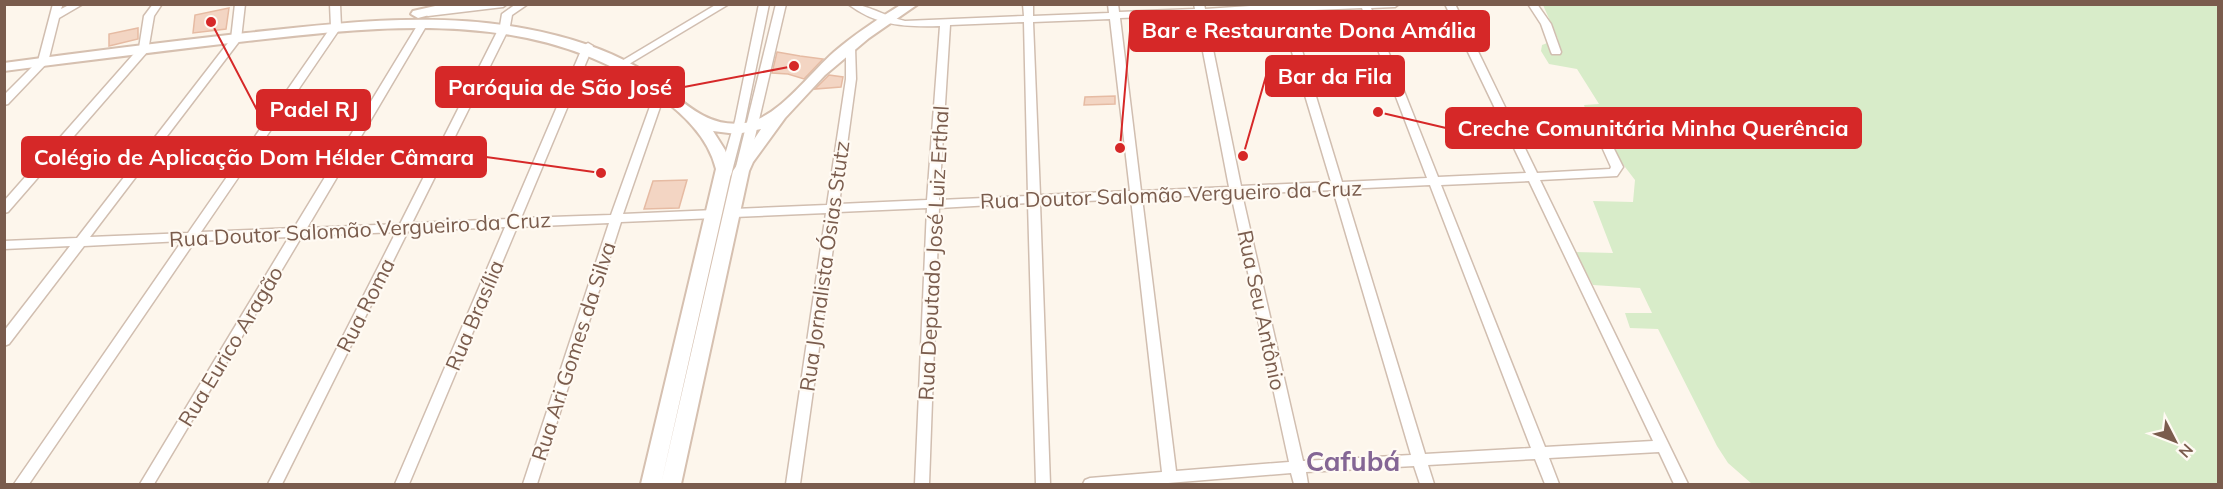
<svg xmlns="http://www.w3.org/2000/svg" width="2223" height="489" font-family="Mulish,sans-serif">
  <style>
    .green { fill: #d8ecc9 }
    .building { fill: #f3d5c3; stroke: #e6bba3; stroke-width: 1.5 }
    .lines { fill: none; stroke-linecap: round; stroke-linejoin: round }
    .minor-casing { stroke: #d1beb0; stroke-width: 3 }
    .secondary-casing { stroke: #d6c0b0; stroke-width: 4 }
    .minor { fill: #fff; fill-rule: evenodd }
    .secondary { fill: #fff; fill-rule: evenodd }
    .labels { text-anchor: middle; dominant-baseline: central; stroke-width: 4.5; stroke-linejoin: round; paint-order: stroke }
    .street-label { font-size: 21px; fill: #7a5c4d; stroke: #fffaf3 }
    .district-label { font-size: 27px; font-weight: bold; fill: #846695; stroke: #fffaf3 }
    .leader { fill: none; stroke: #d62828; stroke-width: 2 }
    .callout-dot { fill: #d62828; stroke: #fffaf3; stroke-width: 2 }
    .callout { fill: #d62828; stroke: #d62828; stroke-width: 2 }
    .callout-label { font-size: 22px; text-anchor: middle; font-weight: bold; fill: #fff }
  </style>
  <rect width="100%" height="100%" fill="#fdf6ec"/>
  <path class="green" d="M1543,5H2218V484H1752L1728,463L1717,446L1658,329L1630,328L1625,313H1652L1640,288L1593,285L1575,252L1613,253L1593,201L1633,202L1635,180L1589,120L1584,105L1599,104L1577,69L1549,64L1541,51L1542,45L1558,39Z"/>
  <g class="building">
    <path d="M229,8L226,29L193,33L195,15Z"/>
    <path d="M138,28V39L109,46V34Z"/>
    <path d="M777,52L800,56L823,59L804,79L788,74L772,73Z"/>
    <path d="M829,75L843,77L841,87L815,89Z"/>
    <path d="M1115,96V104L1084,105L1085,97Z"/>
    <path d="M687,180L679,208L644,209L653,181Z"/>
  </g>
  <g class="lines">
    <g class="minor-casing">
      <g id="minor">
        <path d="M53,4H63L61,9L71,4H83L59,18L48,62L8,104L4,105V95L38,61Z"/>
        <path d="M153,4H162L154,16L148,51L8,212L4,213V201L139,48L144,16Z"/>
        <path d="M235,4H245L241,39L90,237L188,233L331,27L330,4H340L341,27L201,232L294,228L420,21L423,20L428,23L307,228L400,224L500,26L502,14L516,4H528L512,15L510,26L412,223L509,219L583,46L588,43L593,46L521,218L611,215L657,87L662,84L667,87L623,214L715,210L721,214L715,218L621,222L537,484H523L609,223L517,227L409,484H395L505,227L408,231L282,484H268L396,232L302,236L154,484H140L289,237L195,241L29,484H14L182,241L84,246L9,344L4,346V331L70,246L4,249V241L77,238L231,39Z"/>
        <path d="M475,4H507L503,7L428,16L423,13L428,10Z"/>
        <path d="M717,4H729L629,64H621L620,62Z"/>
        <path d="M759,4H769L745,121L731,175L725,179L719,175L735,121Z"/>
        <path d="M776,4H786L748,167L742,171L736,167Z"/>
        <path d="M848,4C868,4 885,17 905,21L1024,16L1023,4H1033V16L1109,13L1108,4H1118L1119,12L1195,9L1194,4H1204L1205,9L1278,4H1399L1395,7L1371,8L1438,177L1526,173L1445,4H1455L1537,173L1610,169L1611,167L1594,129L1599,126L1604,129L1623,167L1617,176L1540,180L1688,484H1674L1659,452L1549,458L1559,484H1545L1535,459L1428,465L1434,484H1420L1414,466L1306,472L1308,484H1294L1291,473L1156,484H1083L1085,480L1090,478L1162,472L1131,199L1040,203L1050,484H1036L1028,203L939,208L929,484H915L927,208L838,212L800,484H786L826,213L734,217L728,213L734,209L827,205L846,79V45H854L855,47L856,79L839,204L927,200L940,26C905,27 877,26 848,4ZM1362,8L1427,178L1342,182L1290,11ZM1280,12L1331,182L1241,186L1206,15ZM1196,15L1229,187L1141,191L1120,18ZM1110,19L1130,191L1040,195L1033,22ZM1024,22L1028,196L939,200L950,25ZM1529,181L1653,441L1545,447L1441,185ZM1430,185L1531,448L1425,454L1344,189ZM1333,190L1411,455L1303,461L1242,194ZM1231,194L1289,462L1176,471L1142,198Z"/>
        <path d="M1528,4H1537L1551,24L1561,52L1560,54H1552L1551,52L1541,24Z"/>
      </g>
    </g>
    <g class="secondary-casing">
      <g id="secondary">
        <path d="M444,4H471L418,18L411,14L413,11Z"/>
        <path d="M902,4H918L869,38L825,75L785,118L753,162L749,171L681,484H661L733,171L761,129L737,134L713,131L725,150L732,169L661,484H641L716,169C708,136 682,113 655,93C532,4 372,27 230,43C154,52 79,61 4,71V63C85,52 165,42 246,33C338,23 435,11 527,29C564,36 604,48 637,67C673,88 699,130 745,123C777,119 809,74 834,52C855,34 878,19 902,4Z"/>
      </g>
    </g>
    <use href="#minor" class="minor"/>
    <use href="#secondary" class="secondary"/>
  </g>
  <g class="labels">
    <g class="street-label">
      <text transform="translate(1171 194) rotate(-2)">Rua Doutor Salomão Vergueiro da Cruz</text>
      <text transform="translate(360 229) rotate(-3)">Rua Doutor Salomão Vergueiro da Cruz</text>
      <text transform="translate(933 253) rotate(-87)">Rua Deputado José Luiz Erthal</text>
      <text transform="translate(824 266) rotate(-82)">Rua Jornalista Ósias Stutz</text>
      <text transform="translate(365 305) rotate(-63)">Rua Roma</text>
      <text transform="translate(1262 310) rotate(78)">Rua Seu Antônio</text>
      <text transform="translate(474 315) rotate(-67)">Rua Brasília</text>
      <text transform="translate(230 346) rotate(-59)">Rua Eurico Aragão</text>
      <text transform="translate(573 351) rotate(-72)">Rua Ari Gomes da Silva</text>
    </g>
    <g class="district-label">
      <text x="1353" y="461">Cafubá</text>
    </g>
  </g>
  <path class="leader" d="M1120 148L1130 31M1243 156L1266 76M794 66L684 87M211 22L257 110M1378 112L1446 128M601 173L486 157"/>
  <g class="callout-dot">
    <circle cx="1120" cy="148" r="6"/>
    <circle cx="1243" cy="156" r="6"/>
    <circle cx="794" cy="66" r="6"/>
    <circle cx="211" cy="22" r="6"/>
    <circle cx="1378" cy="112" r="6"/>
    <circle cx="601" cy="173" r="6"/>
  </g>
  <g class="callout">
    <rect x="1130" y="11" width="359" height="40" rx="6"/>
    <rect x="1266" y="56" width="138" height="40" rx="6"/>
    <rect x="436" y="67" width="248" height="40" rx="6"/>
    <rect x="257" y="90" width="113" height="40" rx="6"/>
    <rect x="1446" y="108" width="415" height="40" rx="6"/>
    <rect x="22" y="137" width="464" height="40" rx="6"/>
  </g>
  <g class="callout-label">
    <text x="1309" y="38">Bar e Restaurante Dona Amália</text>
    <text x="1335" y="84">Bar da Fila</text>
    <text x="560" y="95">Paróquia de São José</text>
    <text x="314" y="117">Padel RJ</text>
    <text x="1653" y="136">Creche Comunitária Minha Querência</text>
    <text x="254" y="165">Colégio de Aplicação Dom Hélder Câmara</text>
  </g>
  <rect width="2223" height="489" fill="none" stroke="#7a5c4d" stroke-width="12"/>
  <g transform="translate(2175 441) rotate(132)" stroke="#fffaf3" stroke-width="4.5" paint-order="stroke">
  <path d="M0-4.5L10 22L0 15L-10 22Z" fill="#7a5c4d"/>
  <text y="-9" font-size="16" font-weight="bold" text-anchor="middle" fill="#7a5c4d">N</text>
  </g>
</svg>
